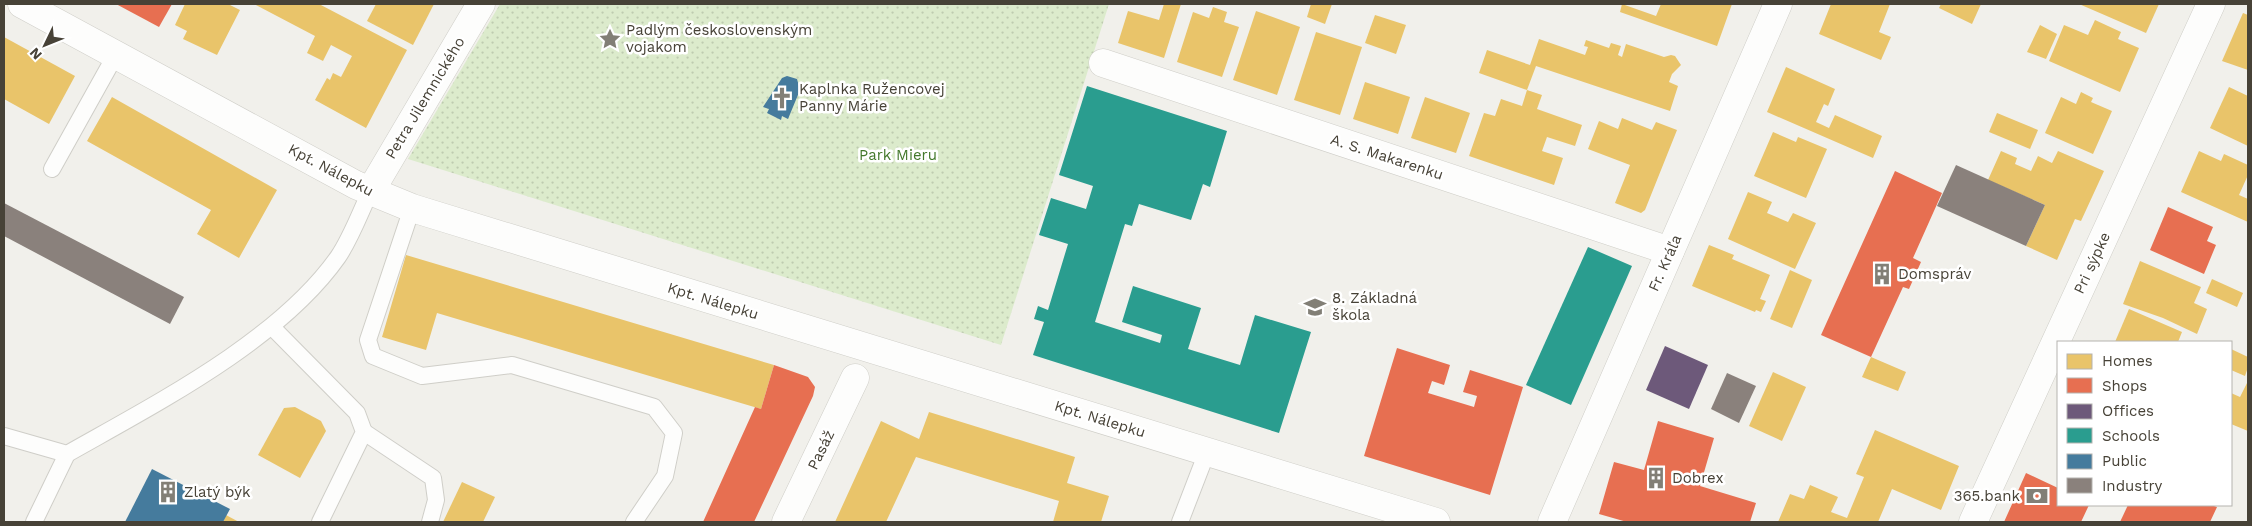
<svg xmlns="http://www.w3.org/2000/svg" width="2252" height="526" font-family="'Work Sans',sans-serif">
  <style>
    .park { fill: url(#park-dots) }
    .homes { fill: #e9c46a }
    .shops { fill: #e76f51 }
    .offices { fill: #6d597a }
    .schools { fill: #2a9d8f }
    .public { fill: #457b9d }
    .industry { fill: #8a817c }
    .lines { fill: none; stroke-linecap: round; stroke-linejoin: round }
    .lane-casing { stroke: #cfcec8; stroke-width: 18 }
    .street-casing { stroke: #cfcec8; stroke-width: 29 }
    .lane { stroke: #fdfdfc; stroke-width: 16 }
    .street { stroke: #fdfdfc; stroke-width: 28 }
    .labels { text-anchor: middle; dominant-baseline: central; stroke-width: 5; stroke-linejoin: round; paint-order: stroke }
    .poi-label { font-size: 15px; fill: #474237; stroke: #fff; text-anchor: start }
    .street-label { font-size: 15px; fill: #474237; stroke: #fff }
    .park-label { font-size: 15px; fill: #43782b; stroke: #fff }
  </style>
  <defs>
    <pattern id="park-dots" width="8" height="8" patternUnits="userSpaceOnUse" patternTransform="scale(1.25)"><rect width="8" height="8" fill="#dcebcc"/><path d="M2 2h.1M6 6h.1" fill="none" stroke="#becbb0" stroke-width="1.8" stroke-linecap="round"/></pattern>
  </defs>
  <rect width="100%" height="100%" fill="#f1f0eb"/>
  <path class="park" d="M500,4H1109L1001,345L408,159Z"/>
  <g class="homes">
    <path d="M185,4H228L240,10L217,55L183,39L187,31L175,25Z"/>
    <path d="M254,4H319L407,50L366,128L315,100L327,78L330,80L333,73L341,77L352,56L331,45L323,61L307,53L315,36Z"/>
    <path d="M376,4H434L413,45L367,21Z"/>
    <path d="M1164,4H1181L1164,58L1118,43L1128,11L1159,20Z"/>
    <path d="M1311,4H1332L1325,24L1307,17Z"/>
    <path d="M1622,4L1656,16L1661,4H1732L1717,46L1620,12Z"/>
    <path d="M1831,4H1890L1879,32L1891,37L1881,60L1819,34Z"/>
    <path d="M1941,4H1981L1972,24L1939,8Z"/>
    <path d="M2079,4H2159L2146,33Z"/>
    <path d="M1213,7L1227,12L1224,22L1239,27L1222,77L1177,62L1193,12L1209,18Z"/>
    <path d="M1256,11L1300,27L1277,95L1233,80Z"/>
    <path d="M2243,13L2248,15V70L2222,61Z"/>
    <path d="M1375,15L1406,25L1396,54L1365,43Z"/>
    <path d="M2095,20L2121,32L2118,39L2139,48L2120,92L2049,61L2064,25L2088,35Z"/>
    <path d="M2040,25L2057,34L2046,59L2027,52Z"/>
    <path d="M1316,32L1362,47L1340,115L1294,100Z"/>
    <path d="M4,37L75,76L49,124L4,99Z"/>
    <path d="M1539,39L1585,55L1588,47L1584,46L1586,40L1609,48L1611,43L1621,46L1618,55L1622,57L1626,44L1664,57L1671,55L1675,56L1681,65L1672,74L1669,82L1678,86L1670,111L1536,66L1527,90L1479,73L1487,50L1530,65Z"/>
    <path d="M1786,67L1835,89L1828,106L1824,104L1816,122L1829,128L1835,115L1882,136L1873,158L1767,112Z"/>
    <path d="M1365,82L1410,97L1398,134L1353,119Z"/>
    <path d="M2229,87L2248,96V146L2210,128Z"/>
    <path d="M1527,90L1542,95L1537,109L1582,125L1575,146L1547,137L1542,151L1563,158L1554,185L1469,156L1484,113L1495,116L1501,99L1522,106Z"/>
    <path d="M2081,92L2093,98L2091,102L2112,111L2093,154L2045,133L2061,97L2076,104Z"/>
    <path d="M112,97L277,190L239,258L197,234L211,210L87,141Z"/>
    <path d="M1425,97L1470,113L1456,153L1411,138Z"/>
    <path d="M1997,113L2038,130L2030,149L1989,132Z"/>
    <path d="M1622,118L1652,130L1656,122L1677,130L1645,210L1641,213L1615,203L1630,165L1588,149L1599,121L1618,129Z"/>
    <path d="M1773,132L1796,142L1798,137L1827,149L1806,198L1754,176Z"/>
    <path d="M2001,151L2017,158L2015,164L2031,171L2038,156L2052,163L2058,151L2104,171L2081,221L2075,219L2057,260L2026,246L2045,205L1988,180Z"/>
    <path d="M2199,151L2221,161L2224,154L2248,165V175L2239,195L2248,199V222L2181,192Z"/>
    <path d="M1748,192L1772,202L1767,213L1788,222L1793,213L1816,223L1795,269L1728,239Z"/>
    <path d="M1709,245L1734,255L1732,259L1770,275L1760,299L1766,301L1761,312L1756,310L1755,312L1692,286Z"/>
    <path d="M406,255L774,365L761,409L437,313L426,350L382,337Z"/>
    <path d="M2140,261L2201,287L2194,303L2207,309L2197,334L2163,318L2123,304Z"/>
    <path d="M1790,270L1812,280L1792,328L1770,319Z"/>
    <path d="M2212,279L2243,293L2237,307L2206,293Z"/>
    <path d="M2129,309L2182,332L2178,342H2115Z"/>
    <path d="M2231,349L2248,357V367L2245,376L2231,370Z"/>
    <path d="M1871,357L1906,372L1898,391L1862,377Z"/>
    <path d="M1773,372L1806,387L1782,441L1749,426Z"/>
    <path d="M2247,383H2248V431L2231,424V393L2240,397Z"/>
    <path d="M295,407L321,421L326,431L300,478L258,455L284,408Z"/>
    <path d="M929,412L1075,457L1067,483L1109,496L1101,522H1053L1059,501L916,457L886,522H835L881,421L919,439Z"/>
    <path d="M1875,430L1959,466L1941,510L1892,489L1878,522H1778L1790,494L1804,499L1810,485L1838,497L1831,512L1847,518L1864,477L1856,474Z"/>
    <path d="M462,482L495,497L483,522H443Z"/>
    <path d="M226,515L239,522H223Z"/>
  </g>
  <g class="shops">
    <path d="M116,4H172L159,27Z"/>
    <path d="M1895,171L1942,193L1913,258L1921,262L1909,289L1903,287L1871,357L1821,335Z"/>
    <path d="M2168,207L2213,227L2207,241L2216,245L2204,274L2150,250Z"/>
    <path d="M1397,348L1450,365L1444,385L1432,381L1428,393L1474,407L1477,396L1463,392L1470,370L1523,387L1490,495L1364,456Z"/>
    <path d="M774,365L808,377L815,387L813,396L754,522H703L755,407L761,409Z"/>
    <path d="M1658,421L1714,438L1700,486L1756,503L1750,522H1627L1599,514L1614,462L1644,470Z"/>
    <path d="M2026,473L2058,488V505H2089L2081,522H2004Z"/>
    <path d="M2128,505H2211L2217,507L2210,522H2120Z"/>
  </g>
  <path class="offices" d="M1665,346L1708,365L1689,409L1646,390Z"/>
  <g class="schools">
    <path d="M1087,86L1227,131L1210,187L1203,184L1191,220L1139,204L1132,226L1125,224L1095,322L1160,343L1162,335L1122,322L1133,286L1201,308L1188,349L1240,365L1255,315L1311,332L1279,433L1033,355L1044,322L1034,319L1038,306L1048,310L1068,244L1039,235L1051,198L1086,209L1093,186L1059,175Z"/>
    <path d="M1588,247L1632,266L1571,405L1526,385Z"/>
  </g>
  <g class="public">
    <path d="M787,76L797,79L800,90L788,119L782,116L781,120L767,113L769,109L763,107L782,78Z"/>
    <path d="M152,469L230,509L223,522H125Z"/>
  </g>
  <g class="industry">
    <path d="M1956,165L2045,205L2026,246L1937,206Z"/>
    <path d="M4,203L184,297L170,324L4,236Z"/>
    <path d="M1727,373L1756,386L1739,423L1711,409Z"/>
  </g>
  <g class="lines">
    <g class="lane-casing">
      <g id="lane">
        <path d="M52,169L115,56"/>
        <path d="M412,208L368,340L373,356L422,376L512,365L654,407L674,433L665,476L634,522"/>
        <path d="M272,327L357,413L364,432L320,522"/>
        <path d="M364,432L433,478L436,500L430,522"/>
        <path d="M4,436L67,454C155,404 279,341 338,257C351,238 360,213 370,192"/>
        <path d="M34,522L67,454"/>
        <path d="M1180,522L1207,452"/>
      </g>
    </g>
    <g class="street-casing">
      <g id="street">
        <path d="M22,4L356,185L412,208L1436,522"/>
        <path d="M1103,63L1670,251"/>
        <path d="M370,192L481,4"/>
        <path d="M786,522L855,378"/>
        <path d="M1552,522L1778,4"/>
        <path d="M1973,522L2211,4"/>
      </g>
    </g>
    <use href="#lane" class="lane"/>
    <use href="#street" class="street"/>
  </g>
  <defs>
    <g id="sight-bare" transform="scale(1.725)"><path d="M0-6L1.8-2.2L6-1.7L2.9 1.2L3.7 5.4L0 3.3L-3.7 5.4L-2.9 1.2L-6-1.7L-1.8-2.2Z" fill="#827f76" stroke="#fff" stroke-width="2.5" paint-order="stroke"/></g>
    <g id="church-bare" transform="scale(1.725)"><path d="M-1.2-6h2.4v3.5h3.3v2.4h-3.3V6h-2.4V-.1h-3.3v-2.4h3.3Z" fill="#827f76" stroke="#fff" stroke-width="2.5" paint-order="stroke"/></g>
    <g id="building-bare" transform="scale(1.725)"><path d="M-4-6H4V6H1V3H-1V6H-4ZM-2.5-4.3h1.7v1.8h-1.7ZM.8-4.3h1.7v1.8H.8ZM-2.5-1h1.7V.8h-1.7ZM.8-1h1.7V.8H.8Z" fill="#827f76" stroke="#fff" stroke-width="2.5" paint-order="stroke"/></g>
    <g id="school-bare" transform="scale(1.725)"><path d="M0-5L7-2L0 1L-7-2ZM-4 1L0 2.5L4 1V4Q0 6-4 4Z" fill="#827f76" stroke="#fff" stroke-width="2.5" paint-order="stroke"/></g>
    <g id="bank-bare" transform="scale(1.725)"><path d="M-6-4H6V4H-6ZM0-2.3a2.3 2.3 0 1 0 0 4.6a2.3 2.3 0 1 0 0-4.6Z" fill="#827f76" stroke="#fff" stroke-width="2.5" paint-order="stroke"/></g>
  </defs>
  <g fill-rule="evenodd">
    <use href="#sight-bare" x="610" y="39"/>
    <use href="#church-bare" x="782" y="98"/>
    <use href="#building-bare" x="1882" y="274"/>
    <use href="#school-bare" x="1315" y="307"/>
    <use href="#building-bare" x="1656" y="478"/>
    <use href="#building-bare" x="168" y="492"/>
    <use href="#bank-bare" x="2037" y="496"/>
  </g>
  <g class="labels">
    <g class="poi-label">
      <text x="626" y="30">Padlým československým<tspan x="626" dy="17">vojakom</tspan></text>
      <text x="799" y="89">Kaplnka Ružencovej<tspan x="799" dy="17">Panny Márie</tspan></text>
      <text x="1898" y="274">Domspráv</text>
      <text x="1332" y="298">8. Základná<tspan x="1332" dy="17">škola</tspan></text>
      <text x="1672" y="478">Dobrex</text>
      <text x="184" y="492">Zlatý býk</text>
      <text x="2020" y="496" text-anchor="end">365.bank</text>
    </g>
    <g class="street-label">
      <text transform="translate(425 98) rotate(-59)">Petra Jilemnického</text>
      <text transform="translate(1387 157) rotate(18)">A. S. Makarenku</text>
      <text transform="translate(331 170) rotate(28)">Kpt. Nálepku</text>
      <text transform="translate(1665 263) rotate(-66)">Fr. Kráľa</text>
      <text transform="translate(2092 263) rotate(-65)">Pri sýpke</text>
      <text transform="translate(713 301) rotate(17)">Kpt. Nálepku</text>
      <text transform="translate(1100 419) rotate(17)">Kpt. Nálepku</text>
      <text transform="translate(821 450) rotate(-64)">Pasáž</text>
    </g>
    <g class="park-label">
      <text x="898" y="155">Park Mieru</text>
    </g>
  </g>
  <rect width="2252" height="526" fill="none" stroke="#474237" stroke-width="10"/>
  <rect x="2057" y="341" width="175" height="165" fill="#ffffff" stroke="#b5b3af"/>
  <rect x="2067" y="354" width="25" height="15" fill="#e9c46a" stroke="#b5b3af"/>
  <text x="2102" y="366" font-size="15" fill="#474237">Homes</text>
  <rect x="2067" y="378" width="25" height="15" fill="#e76f51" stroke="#b5b3af"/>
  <text x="2102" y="391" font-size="15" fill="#474237">Shops</text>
  <rect x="2067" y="404" width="25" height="15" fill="#6d597a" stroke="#b5b3af"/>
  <text x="2102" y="416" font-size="15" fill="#474237">Offices</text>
  <rect x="2067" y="428" width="25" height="15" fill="#2a9d8f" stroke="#b5b3af"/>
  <text x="2102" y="441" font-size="15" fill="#474237">Schools</text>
  <rect x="2067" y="454" width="25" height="15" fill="#457b9d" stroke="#b5b3af"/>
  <text x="2102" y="466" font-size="15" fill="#474237">Public</text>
  <rect x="2067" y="478" width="25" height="15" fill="#8a817c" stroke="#b5b3af"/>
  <text x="2102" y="491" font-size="15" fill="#474237">Industry</text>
  <g transform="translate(45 45) rotate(227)" stroke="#ffffff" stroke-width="4" paint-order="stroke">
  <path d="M0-4L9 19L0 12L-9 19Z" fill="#474237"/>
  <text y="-8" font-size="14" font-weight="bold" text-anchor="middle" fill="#474237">N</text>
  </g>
</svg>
